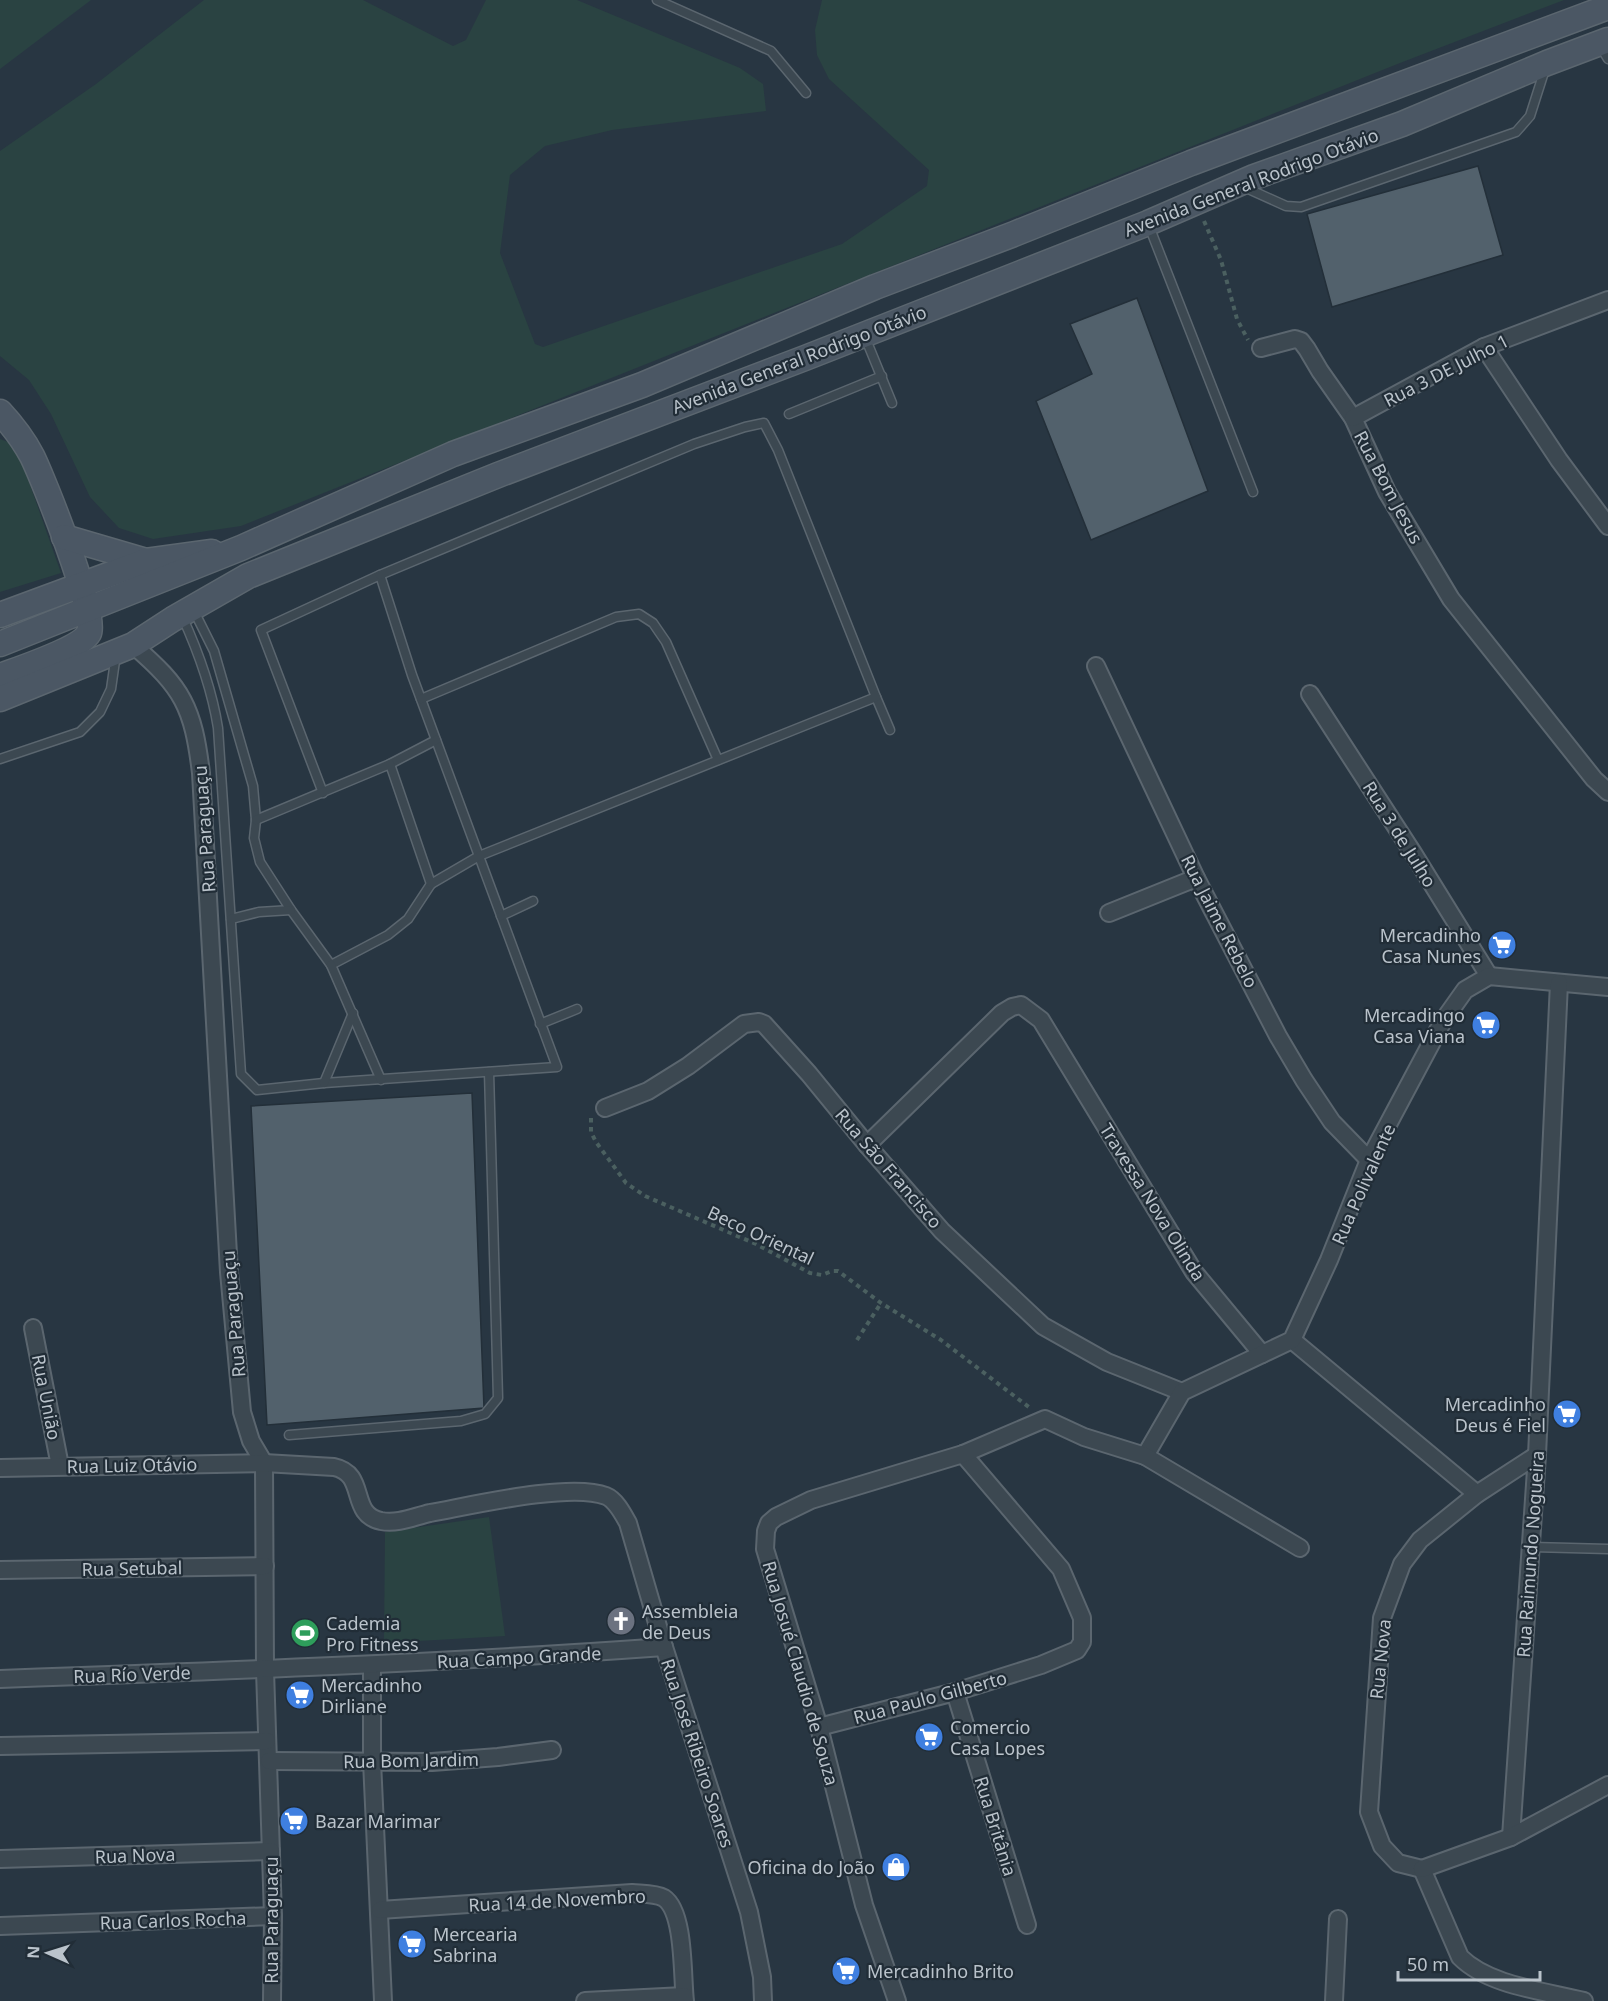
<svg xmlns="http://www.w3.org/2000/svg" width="1608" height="2001" font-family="'Noto Sans',sans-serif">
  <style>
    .green { fill: #2a4342 }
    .building { fill: #52616c; stroke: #232f39; stroke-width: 1.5 }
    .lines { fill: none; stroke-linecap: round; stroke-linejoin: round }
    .lane-casing { stroke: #5b666f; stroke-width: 11 }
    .street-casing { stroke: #5b666f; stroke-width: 20 }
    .secondary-casing { stroke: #5b666f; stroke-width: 27 }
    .path { stroke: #4b6060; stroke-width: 4; stroke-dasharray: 4.5 4.5; stroke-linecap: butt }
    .lane { stroke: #3c4851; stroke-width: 8 }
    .street { stroke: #3c4851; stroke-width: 16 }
    .secondary { stroke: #4b5764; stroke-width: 24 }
    .labels { text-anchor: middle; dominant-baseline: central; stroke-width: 4.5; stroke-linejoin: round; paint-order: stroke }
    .street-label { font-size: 18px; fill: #bac3cb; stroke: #212d37 }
    .poi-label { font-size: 18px; fill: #bac3cb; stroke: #212d37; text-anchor: start }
  </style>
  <rect width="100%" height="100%" fill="#283642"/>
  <g class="green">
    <path d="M0,0H91L0,69Z"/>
    <path d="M204,0H363L453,46L466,40L486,0H577L740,68L763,84L766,111L612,130L545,146L510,175L500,253L535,344L543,347L842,244L927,186L929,170L829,79L817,55L815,30L822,0H1564L1400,63L241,526L153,539L119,528L90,497L51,414L29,380L0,356V151L96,84Z"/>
    <path d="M0,439L16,445L61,573L0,592Z"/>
    <path d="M489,1517L505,1636L384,1643L385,1532Z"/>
  </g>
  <g class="building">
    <path d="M1478,166L1503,255L1332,307L1307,214Z"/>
    <path d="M1137,298L1208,491L1091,540L1036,401L1092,374L1070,324Z"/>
    <path d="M472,1093L484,1408L267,1425L251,1106Z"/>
  </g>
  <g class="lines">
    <g class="lane-casing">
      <g id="lane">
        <path d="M657,0L771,51L806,93"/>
        <path d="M1599,44L1608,59"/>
        <path d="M1244,187L1286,206L1301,207L1516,132L1530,116L1545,69"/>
        <path d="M1149,226L1253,492"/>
        <path d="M865,337L892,403"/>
        <path d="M789,414L882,376"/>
        <path d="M193,609L214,651L253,786L256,820L254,838L260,862L291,910L331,965L388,935L408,919L431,884"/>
        <path d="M182,616C198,651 212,690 218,728L241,1074L257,1090L324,1083L557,1067L412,675L380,575L261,630L323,793"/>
        <path d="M876,697L890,730"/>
        <path d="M421,699L616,617L639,614L653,623L666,642L718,760"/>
        <path d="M0,759L80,732L100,712L111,689L116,654"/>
        <path d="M390,764L436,740"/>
        <path d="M256,820L390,764L431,884L479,856L876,697L778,450L764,423L745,427L694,444L380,575"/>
        <path d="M501,916L533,901"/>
        <path d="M231,919L259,912L291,910"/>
        <path d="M331,965L381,1080"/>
        <path d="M540,1024L577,1009"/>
        <path d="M324,1083L353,1013"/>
        <path d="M289,1435L461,1421L485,1414L498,1398L489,1072"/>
        <path d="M1532,1547L1608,1549"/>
      </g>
    </g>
    <g class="street-casing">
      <g id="street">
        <path d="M1484,347L1559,460L1608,526"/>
        <path d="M1261,348L1295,339L1301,341L1307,349L1320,371L1353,418L1387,492L1451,599L1594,779L1608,792"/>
        <path d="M1353,418L1484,347L1608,300"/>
        <path d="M133,645C183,688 193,707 201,773L229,1272L242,1412L251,1441L264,1463L265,1670L273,1916L272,2001"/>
        <path d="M1096,666L1196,878L1278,1036L1304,1080L1332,1122L1369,1160"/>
        <path d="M1310,694L1413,853L1489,976"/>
        <path d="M1109,913L1196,878"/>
        <path d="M605,1108L648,1091L688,1066L744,1024L759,1022L764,1024L809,1074L867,1145L942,1231L1043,1326L1107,1362L1182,1392"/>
        <path d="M867,1145L1002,1013L1012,1007L1021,1005L1041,1020L1194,1272L1262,1354"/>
        <path d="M33,1328L60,1466"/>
        <path d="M1292,1340L1477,1494"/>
        <path d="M1145,1456L1182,1392L1292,1340L1329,1260L1369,1160L1443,1021L1465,990L1489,976L1608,987"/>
        <path d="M0,1468L264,1463L334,1467C368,1474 348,1514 381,1521C398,1524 413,1517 430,1513C470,1506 570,1482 606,1496C616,1500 623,1514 628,1523L664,1647L749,1912L762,1977L763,2001"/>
        <path d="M0,1570L265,1566"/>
        <path d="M372,1665V1761L383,2001"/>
        <path d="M0,1679C222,1671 443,1663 664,1647"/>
        <path d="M955,1692L1027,1925"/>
        <path d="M819,1727L955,1692L1041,1665L1077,1650L1082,1642V1618L1061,1569L963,1454"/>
        <path d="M0,1746L267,1741"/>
        <path d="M269,1761L432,1762L498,1757L552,1750"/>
        <path d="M1511,1837L1537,1455L1559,983"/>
        <path d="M0,1859L271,1851"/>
        <path d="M1422,1869L1398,1863L1382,1846L1369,1812L1382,1618L1402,1564L1420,1540L1477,1494L1537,1455"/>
        <path d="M1422,1869L1460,1957C1489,1986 1545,1991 1584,2001"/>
        <path d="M1422,1869L1511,1837L1608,1785"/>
        <path d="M380,1910L632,1893C641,1894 655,1893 664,1898C685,1912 682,1977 685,2001"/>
        <path d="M0,1926L273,1916"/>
        <path d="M585,2001L684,1996"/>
        <path d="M897,2001L864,1905L819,1727L765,1549L766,1531L769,1523L776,1517L811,1500L963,1454L1045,1419L1084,1437L1145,1456L1300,1548"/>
        <path d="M1334,2001L1338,1919"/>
      </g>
    </g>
    <g class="secondary-casing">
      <g id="secondary">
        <path d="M0,412C13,426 23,439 32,456C43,478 98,616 89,633C80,649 19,669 0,676"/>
        <path d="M64,537L146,561"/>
        <path d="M0,615L146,561L212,552"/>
        <path d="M0,644L241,548L453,454L642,385L875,287L1014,234L1191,163L1608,7"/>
        <path d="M0,699L133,645L173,619L248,576L498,475L805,358L1148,223L1254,177L1402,124L1547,63L1608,40"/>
      </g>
    </g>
    <g class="path">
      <path d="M1204,221L1221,260L1237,319L1248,340"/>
      <path d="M591,1118V1132L596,1142L626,1183L645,1196L756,1244L810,1273L822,1275L832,1271H838L881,1303L941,1340L1030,1408"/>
      <path d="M857,1340L881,1303"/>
    </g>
    <use href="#lane" class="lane"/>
    <use href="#street" class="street"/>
    <use href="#secondary" class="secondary"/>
  </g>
  <defs>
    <g id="supermarket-disc" transform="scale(1.5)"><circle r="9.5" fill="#3f7fe0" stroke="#212d37"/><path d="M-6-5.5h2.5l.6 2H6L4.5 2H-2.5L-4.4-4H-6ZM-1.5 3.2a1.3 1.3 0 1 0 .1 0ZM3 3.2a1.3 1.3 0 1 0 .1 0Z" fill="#fff"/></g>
    <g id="church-disc" transform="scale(1.5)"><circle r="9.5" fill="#6b7280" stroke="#212d37"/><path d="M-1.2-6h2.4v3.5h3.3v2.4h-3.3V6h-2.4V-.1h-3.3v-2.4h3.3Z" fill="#fff"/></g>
    <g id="stadium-disc" transform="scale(1.5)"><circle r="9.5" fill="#2e9e5b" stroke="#212d37"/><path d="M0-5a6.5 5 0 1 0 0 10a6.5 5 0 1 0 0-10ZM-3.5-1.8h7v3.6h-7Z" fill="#fff"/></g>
    <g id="shop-disc" transform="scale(1.5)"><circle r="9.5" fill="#3f7fe0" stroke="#212d37"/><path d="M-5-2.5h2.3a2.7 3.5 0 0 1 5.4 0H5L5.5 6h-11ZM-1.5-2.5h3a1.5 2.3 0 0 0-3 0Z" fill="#fff"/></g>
  </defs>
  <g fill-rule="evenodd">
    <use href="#supermarket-disc" x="1502" y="945"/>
    <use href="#supermarket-disc" x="1486" y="1025"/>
    <use href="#supermarket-disc" x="1567" y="1414"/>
    <use href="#church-disc" x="621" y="1621"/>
    <use href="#stadium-disc" x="305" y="1633"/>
    <use href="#supermarket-disc" x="300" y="1695"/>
    <use href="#supermarket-disc" x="929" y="1737"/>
    <use href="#supermarket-disc" x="294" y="1821"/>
    <use href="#shop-disc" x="896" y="1867"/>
    <use href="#supermarket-disc" x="412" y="1944"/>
    <use href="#supermarket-disc" x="846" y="1971"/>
  </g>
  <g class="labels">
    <g class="street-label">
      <text transform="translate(1251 182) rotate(-21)">Avenida General Rodrigo Otávio</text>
      <text transform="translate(799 359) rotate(-21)">Avenida General Rodrigo Otávio</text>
      <text transform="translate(1446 370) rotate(-27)">Rua 3 DE Julho 1</text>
      <text transform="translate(1389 487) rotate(62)">Rua Bom Jesus</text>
      <text transform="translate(204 829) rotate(-94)">Rua Paraguaçu</text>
      <text transform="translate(1400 834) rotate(58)">Rua 3 de Julho</text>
      <text transform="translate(1220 921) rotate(63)">Rua Jaime Rebelo</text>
      <text transform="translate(889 1168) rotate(49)">Rua São Francisco</text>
      <text transform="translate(1363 1184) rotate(-66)">Rua Polivalente</text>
      <text transform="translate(1153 1202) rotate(58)">Travessa Nova Olinda</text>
      <text transform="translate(761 1235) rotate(25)">Beco Oriental</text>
      <text transform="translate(233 1314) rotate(-95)">Rua Paraguaçu</text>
      <text transform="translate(47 1397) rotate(79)">Rua União</text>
      <text transform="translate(132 1465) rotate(-1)">Rua Luiz Otávio</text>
      <text transform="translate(1530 1554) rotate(-86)">Rua Raimundo Nogueira</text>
      <text transform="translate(132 1568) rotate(-1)">Rua Setubal</text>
      <text transform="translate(519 1657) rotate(-3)">Rua Campo Grande</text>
      <text transform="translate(1380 1659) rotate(-84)">Rua Nova</text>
      <text transform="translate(801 1673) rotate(74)">Rua Josué Claudio de Souza</text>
      <text transform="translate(132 1674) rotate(-2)">Rua Río Verde</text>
      <text transform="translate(930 1697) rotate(-15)">Rua Paulo Gilberto</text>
      <text transform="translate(698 1753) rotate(72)">Rua José Ribeiro Soares</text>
      <text transform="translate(411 1760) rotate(-1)">Rua Bom Jardim</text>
      <text transform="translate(996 1826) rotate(73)">Rua Britânia</text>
      <text transform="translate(135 1855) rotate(-2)">Rua Nova</text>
      <text transform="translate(557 1900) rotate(-3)">Rua 14 de Novembro</text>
      <text transform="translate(173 1920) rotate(-2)">Rua Carlos Rocha</text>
      <text transform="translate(271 1920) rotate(-90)">Rua Paraguaçu</text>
    </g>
    <g class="poi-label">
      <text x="1481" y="935" text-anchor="end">Mercadinho<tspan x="1481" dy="21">Casa Nunes</tspan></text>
      <text x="1465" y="1015" text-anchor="end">Mercadingo<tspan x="1465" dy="21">Casa Viana</tspan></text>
      <text x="1546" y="1404" text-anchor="end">Mercadinho<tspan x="1546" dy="21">Deus é Fiel</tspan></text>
      <text x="642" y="1611">Assembleia<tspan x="642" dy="21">de Deus</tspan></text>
      <text x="326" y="1623">Cademia<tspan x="326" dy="21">Pro Fitness</tspan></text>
      <text x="321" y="1685">Mercadinho<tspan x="321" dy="21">Dirliane</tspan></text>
      <text x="950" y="1727">Comercio<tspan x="950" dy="21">Casa Lopes</tspan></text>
      <text x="315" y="1821">Bazar Marimar</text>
      <text x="875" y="1867" text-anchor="end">Oficina do João</text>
      <text x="433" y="1934">Mercearia<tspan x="433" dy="21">Sabrina</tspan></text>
      <text x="867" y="1971">Mercadinho Brito</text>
    </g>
  </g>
  <g transform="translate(48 1953) rotate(273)" stroke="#212d37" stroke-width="4.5" paint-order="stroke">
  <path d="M0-4.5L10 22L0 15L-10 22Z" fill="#bac3cb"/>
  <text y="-9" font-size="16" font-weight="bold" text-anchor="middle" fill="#bac3cb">N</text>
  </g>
  <path d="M1398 1971v9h142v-9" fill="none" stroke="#bac3cb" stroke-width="3"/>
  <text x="1407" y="1971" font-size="18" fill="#bac3cb" stroke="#212d37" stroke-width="4.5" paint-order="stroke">50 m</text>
</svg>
